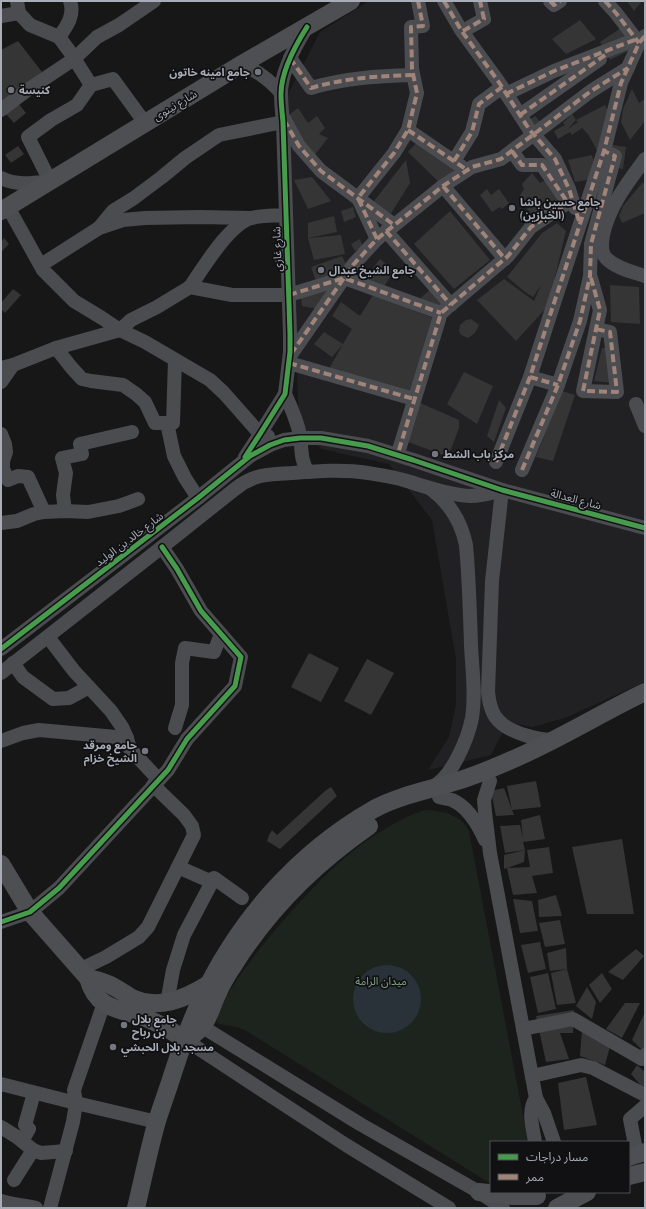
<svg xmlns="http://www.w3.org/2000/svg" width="646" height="1209" font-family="'Archivo Narrow','Noto Sans Arabic',sans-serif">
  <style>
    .built { fill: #212123 }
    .green { fill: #1d241e }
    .water { fill: #2a3239 }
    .building { fill: #353536 }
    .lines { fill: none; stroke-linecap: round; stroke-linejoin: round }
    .minor { stroke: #4b4c50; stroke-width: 14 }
    .major { stroke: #4d4f52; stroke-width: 18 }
    .quiet { stroke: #a18479; stroke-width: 4; stroke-dasharray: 8 4; stroke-linecap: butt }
    .cycleway-casing { stroke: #111113; stroke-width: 8 }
    .cycleway { stroke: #469c4c; stroke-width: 5 }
    .poi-dot { fill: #757880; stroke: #111113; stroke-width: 1.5 }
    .labels { text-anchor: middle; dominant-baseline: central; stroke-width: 3.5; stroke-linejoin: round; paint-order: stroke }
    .poi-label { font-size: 11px; font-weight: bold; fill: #a8adb8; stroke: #111113; text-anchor: start }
    .street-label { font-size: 11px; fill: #a8adb8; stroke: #111113 }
    .park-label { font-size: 11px; fill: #7fa381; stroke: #111113 }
  </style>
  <rect width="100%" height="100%" fill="#171717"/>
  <path class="built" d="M369,1H645V682L565,718L532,727L508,722L491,755L428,770L449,737L456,704V659L432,520L389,464L321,449L299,422L285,100L320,32Z"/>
  <path class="green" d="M426,810C444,811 461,815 469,831L528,1142H491V1184L245,1030L236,1027L219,1024L217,1022C216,1011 234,984 241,974C263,943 286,916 313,888C336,864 361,842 390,826C402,819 413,813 426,810Z"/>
  <circle class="water" cx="387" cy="999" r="34"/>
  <g class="building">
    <path d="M627,1H642L634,11Z"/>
    <path d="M580,20L596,39L566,54L552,39Z"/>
    <path d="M621,28L634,48L610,60L600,42Z"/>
    <path d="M18,41L42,72L1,107V50Z"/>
    <path d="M632,89L639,103L645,99V121L630,140L621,122L623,109Z"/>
    <path d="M18,103L26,113L14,123L5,113Z"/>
    <path d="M605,105L611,117L599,154L588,134L582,128L572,135L570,132L558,139L554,131L565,125L563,123L572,114L576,120L568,129L578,122L576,120Z"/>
    <path d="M298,108L308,123L317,116L325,128L319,134L328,138L314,156L286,117Z"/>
    <path d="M535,116L545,127L536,134L526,122Z"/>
    <path d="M419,140L456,167L442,185L408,152Z"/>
    <path d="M612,145L626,147L623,169L607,166Z"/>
    <path d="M18,146L24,154L11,163L5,155Z"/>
    <path d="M592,155L598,178L575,182L568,160Z"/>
    <path d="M406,160L410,183L390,215L371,205Z"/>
    <path d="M532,173L540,183L549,178L566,201L538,224L519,197L524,189L522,184Z"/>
    <path d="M312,177L331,201L308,209L294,180Z"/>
    <path d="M643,182L645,187V213L622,223L619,216L623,206Z"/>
    <path d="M487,189L491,195L499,189L509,203L502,209L500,207L492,212L480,195Z"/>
    <path d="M353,207L356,217L344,222L341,211Z"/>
    <path d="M450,211L490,260L454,289L414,244Z"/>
    <path d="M334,216L337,232L308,238V223Z"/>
    <path d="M557,223L566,231L548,306L516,341L477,300L504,279L534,301L541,285L533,297L525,292L507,277L542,233Z"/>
    <path d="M341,235L345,254L314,260L308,238Z"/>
    <path d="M4,238L9,244L1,252V242Z"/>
    <path d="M360,239L363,247L355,251L351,244Z"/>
    <path d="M342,256L348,268L317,284L311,267Z"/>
    <path d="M380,259L394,271L383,288L363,281Z"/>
    <path d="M610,285L639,287L640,324L611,322Z"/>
    <path d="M434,286L451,314L448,317L416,302Z"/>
    <path d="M327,288L324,310L302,306L301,297Z"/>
    <path d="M13,289L21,295L5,313L1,309V303Z"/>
    <path d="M373,295L438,320L414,396L329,369L343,344L332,357L314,344L324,332L343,344L352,329L332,316L341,302L360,316Z"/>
    <path d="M471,319L479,325L475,333L468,338L461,335L459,331L460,325L466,320Z"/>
    <path d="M602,348H608L612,383L594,381Z"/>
    <path d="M464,372L493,386L477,424L447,404Z"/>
    <path d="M562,391L575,395L553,461L536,457Z"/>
    <path d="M499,400L506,408L494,442L487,436Z"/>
    <path d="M418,402L459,420V428L448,457L403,440Z"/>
    <path d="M309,653L339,668L321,702L291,687Z"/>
    <path d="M367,659L394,673L371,715L344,701Z"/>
    <path d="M536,781L541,807L512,810L507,786Z"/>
    <path d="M331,787L337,796L280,849L267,841L269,835L272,830L277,835L325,791Z"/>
    <path d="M504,788L514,815L496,816L491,791Z"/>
    <path d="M540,815L545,839L523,842L525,850L505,853L500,826L520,825L523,839L521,820Z"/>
    <path d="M622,839L634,914H587L572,847Z"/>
    <path d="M549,847L553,873L532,876L537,893L513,895L507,868L504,869V855L525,850L524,862L507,868L530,867L527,850Z"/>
    <path d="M556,895L562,916L539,917L538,900Z"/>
    <path d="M513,899L532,901L538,931L520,933Z"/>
    <path d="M560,920L565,944L545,947L539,923Z"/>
    <path d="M540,942L546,969L528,973L521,945Z"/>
    <path d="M566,948L567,969L550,971L547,953Z"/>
    <path d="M636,949L644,956L623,980L608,972Z"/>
    <path d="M567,969L576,1003L557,1005L551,973Z"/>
    <path d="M548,973L556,1009L538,1013L530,977Z"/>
    <path d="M602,973L612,989L600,1003L589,985Z"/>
    <path d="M587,987L596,1002L592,1019L576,1006Z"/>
    <path d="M625,1003H640L622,1038L606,1029Z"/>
    <path d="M574,1010L573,1033H560L569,1059L546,1062L536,1016Z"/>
    <path d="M645,1012V1047L643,1051L632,1040Z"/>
    <path d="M582,1030L612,1039L605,1065L580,1056Z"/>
    <path d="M637,1065L645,1072V1085L643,1088L631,1074Z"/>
    <path d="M586,1077L597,1125L564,1130L558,1083Z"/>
  </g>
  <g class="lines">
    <g class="minor">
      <path d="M17,1L19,13L30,25L59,37L70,52L91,85L113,79L145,123"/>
      <path d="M444,1L461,30L498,81L529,129L555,159L569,189L575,208"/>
      <path d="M550,1L554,5L560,1"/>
      <path d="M605,1L616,13L639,43"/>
      <path d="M1,16L19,13"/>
      <path d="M463,31L484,19L480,1"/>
      <path d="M59,37C67,26 75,15 70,1"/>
      <path d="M290,58L311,88C345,78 378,76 413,75"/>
      <path d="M242,64C257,71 270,80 281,93"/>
      <path d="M506,94L554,71L637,39"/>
      <path d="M1,110L26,91L74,59L97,37L119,25L154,1"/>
      <path d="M520,115L600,59"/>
      <path d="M284,119L299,146L321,171L394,225"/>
      <path d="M408,130L462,167"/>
      <path d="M512,151L522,165H542L568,203"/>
      <path d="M645,159C628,182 609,206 603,235C602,242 600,252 606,258C615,268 633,272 645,276"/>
      <path d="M454,161L472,132L479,104L502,87"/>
      <path d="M1,178C16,186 34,183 50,181L28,137L51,120L77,105L91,85"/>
      <path d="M443,186L505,259"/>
      <path d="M8,207L43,270L74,301L102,318L120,330L145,342L210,380L224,393L260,434L268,436"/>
      <path d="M99,228L113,211L134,198L162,177L185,158L219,135L283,122"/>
      <path d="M386,231L451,305"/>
      <path d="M377,239L358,198L394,153L408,130L417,93L412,69L411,27L423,26L418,1"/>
      <path d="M41,265L99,228L123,220L145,218L199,217L251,218"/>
      <path d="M591,278L600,310L583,391L617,392L610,332L596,329"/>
      <path d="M190,287C203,268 230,223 252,218C262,215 275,216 286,215"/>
      <path d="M56,348L71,367L82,379L91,381L123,385L136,394L145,402L155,423H173L175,360"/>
      <path d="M290,356L353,265L377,239L443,186L472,167L501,159L591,91L628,68"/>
      <path d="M289,363L414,399"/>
      <path d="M13,365L56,348L120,330L131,320L157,307L190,287L232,295H289L344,278L441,313"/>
      <path d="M1,368L13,365L1,382"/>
      <path d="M530,377L558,385"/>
      <path d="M285,394C291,407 297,420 300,435C302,448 300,460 308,472"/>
      <path d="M636,404L645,426"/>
      <path d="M167,423L174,456L185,478L198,498"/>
      <path d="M1,434L5,444L6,452L3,461V469L8,480L18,476L28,477L44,512L65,511L88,512L119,506L138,499"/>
      <path d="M399,450L441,313L508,256L531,227L572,200"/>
      <path d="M245,457L260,434L285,394L290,352V334L283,122C282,112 281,103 281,94C281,71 295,46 307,27"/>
      <path d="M496,462L530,377L553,306L604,151L621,83L639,43L645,36"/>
      <path d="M522,470L558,385L580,321L590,276L591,244L615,156L604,151"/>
      <path d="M431,489C450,503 461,521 466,545C469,578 470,612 471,645C472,669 476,694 472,718C468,738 452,778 432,787"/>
      <path d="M502,490L492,581L488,692C489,702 491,714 499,721C509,732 541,742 555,739"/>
      <path d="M65,511L63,495L66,473L62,458L82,454L80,444L132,432"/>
      <path d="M1,523L17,521L34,514L44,512"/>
      <path d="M48,637L74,671L111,711L122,727L127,738L130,749L159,780"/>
      <path d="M1,649L198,498L250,456L270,445L284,440L300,438H321L368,446L413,460L502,490L645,528"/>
      <path d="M13,663L23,677L53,699L69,698L89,687"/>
      <path d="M1,673L162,547L235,489C253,474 270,474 292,473C318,471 343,469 368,473C381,475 395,477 407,481C427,487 449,495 470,496C481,496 492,493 502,490"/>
      <path d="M175,728L182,705V663L185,648L214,652L221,634"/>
      <path d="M1,741L23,733L39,730L127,738"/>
      <path d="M490,781L484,800L485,812L490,853L536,1098L544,1113L554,1142"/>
      <path d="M439,797C443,798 448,799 452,800C468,807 478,824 485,840"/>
      <path d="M178,867L212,882"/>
      <path d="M1,922L30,912L59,888L168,770L187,739L235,686L241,657L201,611L177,569L162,547"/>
      <path d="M81,969L106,957L139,937L148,927L194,835L192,826L184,815L153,785"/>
      <path d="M167,1003L173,970L184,935L214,878L242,898"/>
      <path d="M193,1021L360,1124L479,1192L503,1208"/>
      <path d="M523,1029L573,1019L642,1059L645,1055"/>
      <path d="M184,1039L346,1145L449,1208"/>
      <path d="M532,1076L581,1065L593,1068L645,1095"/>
      <path d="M1,1084L76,1103L157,1122"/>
      <path d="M1,1127L17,1137L33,1150L41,1153L66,1151"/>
      <path d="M22,1141L29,1129L25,1125L34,1093"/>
      <path d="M535,1142C533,1128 527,1111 536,1098"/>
      <path d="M637,1155L630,1119L645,1106"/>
      <path d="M14,1180L33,1150"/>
      <path d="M1,1201C13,1205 25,1205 36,1208"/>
      <path d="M50,1208L73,1122L76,1103L74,1090L104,1003"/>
    </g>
    <g class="major">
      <path d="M1,211L242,64L351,1"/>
      <path d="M1,864L30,912L88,978C97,1011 119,1008 146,1018C160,1024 172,1031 184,1039"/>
      <path d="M88,978C97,980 106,982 114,987C120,990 125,994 130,997C157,1011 185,999 209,984"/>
      <path d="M184,1039C207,1031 208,1014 217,995C222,983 228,973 235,963C269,909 317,862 369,826"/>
      <path d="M629,1157L645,1152"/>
      <path d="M629,1176L645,1172"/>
      <path d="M479,1192L513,1196H537"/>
      <path d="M136,1208C143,1179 149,1149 157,1121C162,1105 168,1089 173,1073C181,1048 190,1023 201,1000C238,921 297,853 374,809C398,796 425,791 451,783C468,778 486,771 502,764C552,744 597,715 645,692"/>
      <path d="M557,1208L587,1192"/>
    </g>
    <g class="quiet">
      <path d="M444,1L461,30L498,81L529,129L555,159L569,189L580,224"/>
      <path d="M550,1L554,5L560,1"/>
      <path d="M605,1L616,13L639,43"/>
      <path d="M463,31L484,19L480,1"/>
      <path d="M290,58L311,88C345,78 378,76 413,75"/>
      <path d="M506,94L554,71L637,39"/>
      <path d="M520,115L608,53"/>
      <path d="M284,120L299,146L321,171L394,225"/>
      <path d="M408,130L467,170"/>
      <path d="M512,151L522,165H542L568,203"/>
      <path d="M454,161L472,132L479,104L502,87"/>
      <path d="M443,186L505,259"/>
      <path d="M386,231L451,305"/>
      <path d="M377,239L358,198L394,153L408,130L417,93L412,69L411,27L423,26L418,1"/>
      <path d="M591,278L600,310L583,391L617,392L610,332L596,329"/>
      <path d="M289,295L344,278L441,313"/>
      <path d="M291,354L353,265L377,239L443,186L472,167L501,159L591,91L628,68"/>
      <path d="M289,363L414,399"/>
      <path d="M530,377L558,385"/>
      <path d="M399,450L441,313L508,256L531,227L572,200"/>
      <path d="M496,462L530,377L553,306L604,151L621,83L639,43L645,36"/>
      <path d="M522,470L558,385L580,321L590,276L591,244L615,156L604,151"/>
    </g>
    <g class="cycleway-casing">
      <g id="cycleway">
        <path d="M245,457L260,434L285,394L290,352V334L283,122C282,112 281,103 281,94C281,71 295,46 307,27"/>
        <path d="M1,649L198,498L250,456L270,445L284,440L300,438H321L368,446L413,460L502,490L645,528"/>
        <path d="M1,922L30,912L59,888L168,770L187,739L235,686L241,657L201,611L177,569L162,547"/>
      </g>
    </g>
    <use href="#cycleway" class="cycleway"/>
  </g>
  <g class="poi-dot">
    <circle cx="258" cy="72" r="4"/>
    <circle cx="11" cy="90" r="4"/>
    <circle cx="512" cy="208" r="4"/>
    <circle cx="321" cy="270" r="4"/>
    <circle cx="435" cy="454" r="4"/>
    <circle cx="145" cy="751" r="4"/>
    <circle cx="124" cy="1025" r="4"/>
    <circle cx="113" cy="1047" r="4"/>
  </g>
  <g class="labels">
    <g class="poi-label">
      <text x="250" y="72" text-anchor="end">جامع امينه خاتون</text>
      <text x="19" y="90">كنيسة</text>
      <text x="520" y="202">جامع حسين باشا<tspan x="520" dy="13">(الخبازين)</tspan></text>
      <text x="329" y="270">جامع الشيخ عبدال</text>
      <text x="443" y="454">مركز باب الشط</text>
      <text x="137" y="745" text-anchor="end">جامع ومرقد<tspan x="137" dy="13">الشيخ خزام</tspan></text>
      <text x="132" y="1019">جامع بلال<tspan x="132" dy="13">بن رباح</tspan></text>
      <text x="121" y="1047">مسجد بلال الحبشي</text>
    </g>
    <g class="street-label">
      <text transform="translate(175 105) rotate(-31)">شارع نينوى</text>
      <text transform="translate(277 249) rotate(-92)">شارع غازي</text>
      <text transform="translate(576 499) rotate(15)">شارع العدالة</text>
      <text transform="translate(129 539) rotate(-37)">شارع خالد بن الوليد</text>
    </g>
    <g class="park-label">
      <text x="381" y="981">ميدان الرامة</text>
    </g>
  </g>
  <rect width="646" height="1209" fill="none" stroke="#a8adb8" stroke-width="4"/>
  <rect x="490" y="1141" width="140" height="52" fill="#111113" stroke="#4d4f55"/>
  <rect x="498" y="1154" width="20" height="6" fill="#469c4c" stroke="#4d4f55"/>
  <text x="526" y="1161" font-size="12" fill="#a8adb8">مسار دراجات</text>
  <rect x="498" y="1174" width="20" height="6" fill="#a18479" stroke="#4d4f55"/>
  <text x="526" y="1181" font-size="12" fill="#a8adb8">ممر</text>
</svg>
